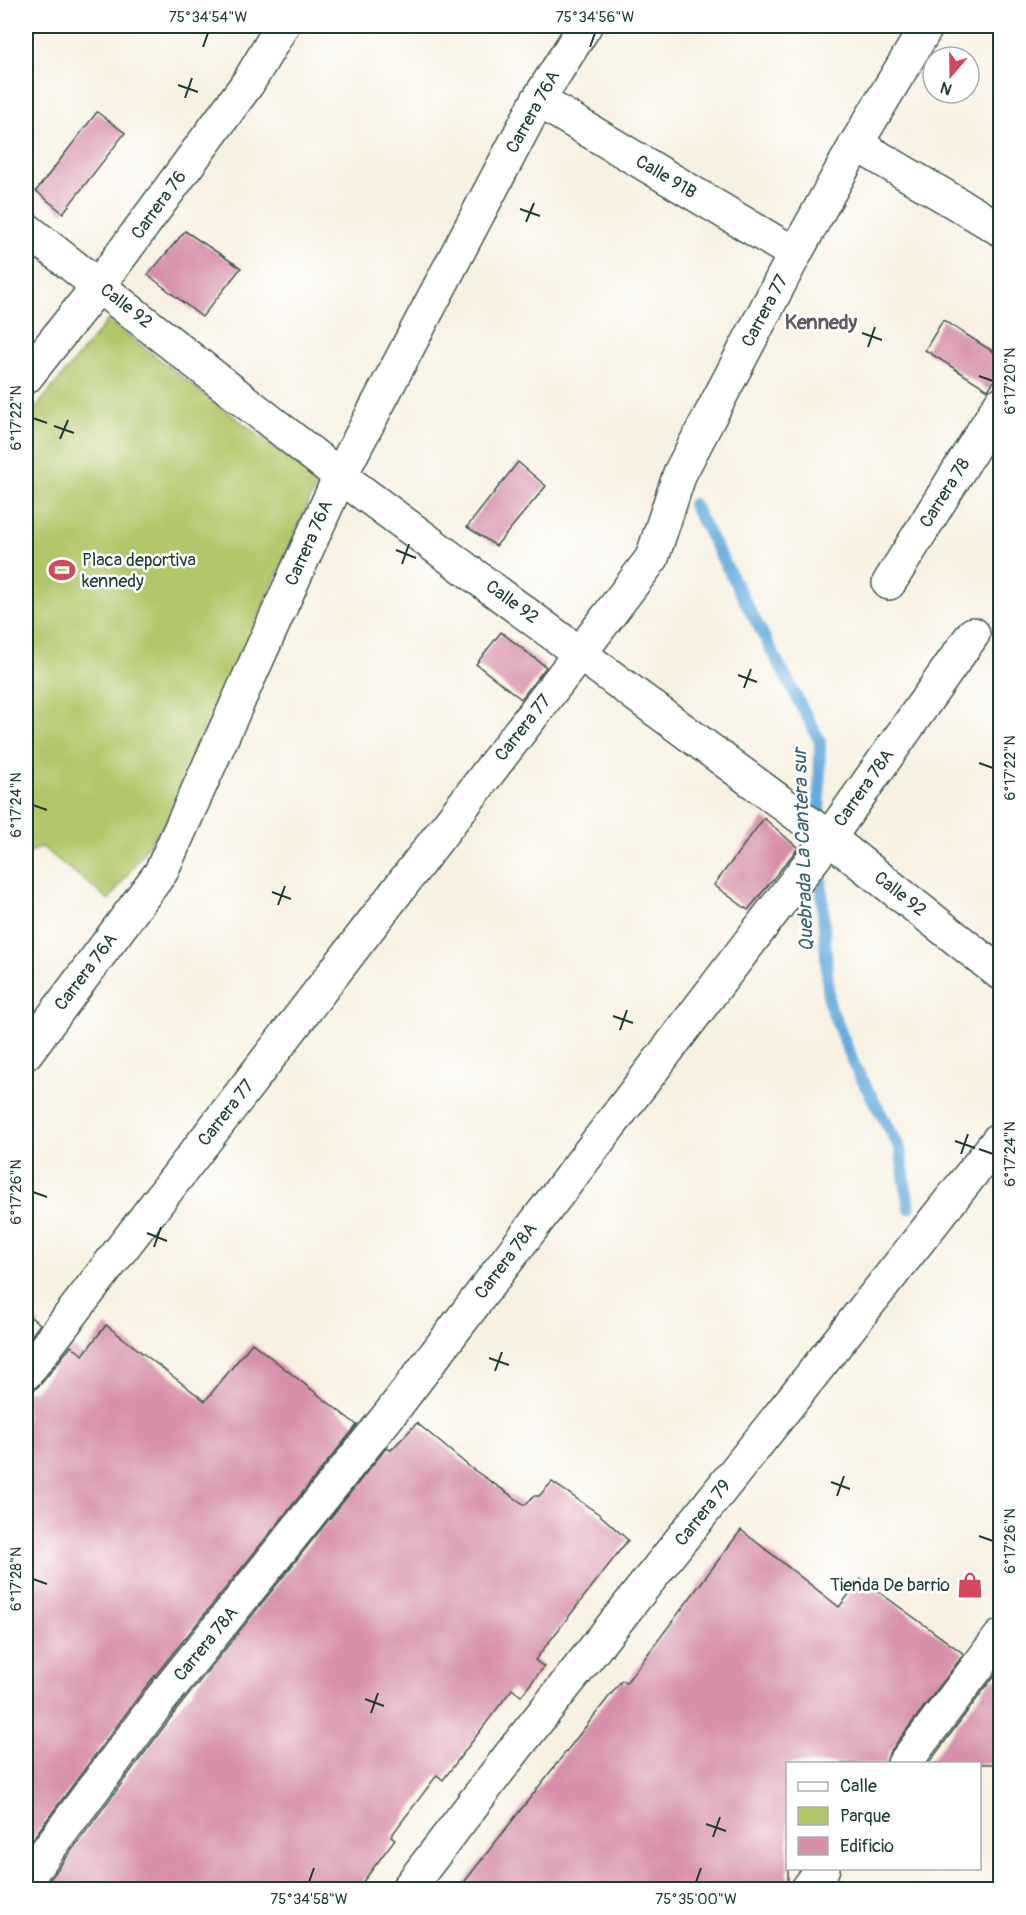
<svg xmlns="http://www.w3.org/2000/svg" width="1026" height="1915" font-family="Pangolin,sans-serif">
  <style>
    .green { fill: #b2c76b; stroke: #688250; stroke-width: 1.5 }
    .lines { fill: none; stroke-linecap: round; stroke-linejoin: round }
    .stream { stroke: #65acdc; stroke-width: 12 }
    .building { fill: #d68fa8 }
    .minor-casing { stroke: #3f584e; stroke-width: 36 }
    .tertiary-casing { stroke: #3f584e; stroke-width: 36 }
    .minor { stroke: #fff; stroke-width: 33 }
    .tertiary { stroke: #fff; stroke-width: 33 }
    .ticks { fill: none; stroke: #1f3d34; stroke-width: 2 }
    .labels { text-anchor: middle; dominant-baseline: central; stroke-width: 5; stroke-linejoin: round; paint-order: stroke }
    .street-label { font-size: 18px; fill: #1f3d34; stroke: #fff }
    .poi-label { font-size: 18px; fill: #1f3d34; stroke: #fff; text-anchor: start }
    .neighbourhood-label { font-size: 20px; font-weight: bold; fill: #5f5a5d; stroke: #fff }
    .water-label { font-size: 20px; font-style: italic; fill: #38646f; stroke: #fff }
    .neatline { fill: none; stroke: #1f3d34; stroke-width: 2 }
    .ticks-label { font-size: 15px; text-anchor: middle; fill: #1f3d34 }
  </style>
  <rect width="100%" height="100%" fill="#fff"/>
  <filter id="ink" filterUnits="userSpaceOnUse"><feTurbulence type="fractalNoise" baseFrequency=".0167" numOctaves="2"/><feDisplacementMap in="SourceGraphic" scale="12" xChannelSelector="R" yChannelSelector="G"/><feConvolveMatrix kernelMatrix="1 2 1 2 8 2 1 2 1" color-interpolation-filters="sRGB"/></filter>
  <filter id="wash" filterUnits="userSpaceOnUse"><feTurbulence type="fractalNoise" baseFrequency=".008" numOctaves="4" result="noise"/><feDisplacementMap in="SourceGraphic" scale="24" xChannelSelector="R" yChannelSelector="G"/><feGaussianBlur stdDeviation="1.35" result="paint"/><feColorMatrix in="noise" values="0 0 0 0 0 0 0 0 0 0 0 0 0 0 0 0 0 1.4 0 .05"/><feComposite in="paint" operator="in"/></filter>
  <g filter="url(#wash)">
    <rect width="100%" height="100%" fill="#f7f1e1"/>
    <path class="green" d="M108,320L318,481L174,810L109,900L42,847L26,854V420Z"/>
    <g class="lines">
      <g class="stream">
        <path d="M693,504L820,741L819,826"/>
        <path d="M820,861L829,1003L855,1067L900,1148L909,1208"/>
      </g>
    </g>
    <g id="blocks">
      <g class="building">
        <path d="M97,112L125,133L63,213L36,191Z"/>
        <path d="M185,231L241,268L202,317L148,275Z"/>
        <path d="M943,320L1000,356V372L988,390L925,350Z"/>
        <path d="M518,462L546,486L496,546L467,527Z"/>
        <path d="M501,632L546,667L521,699L476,664Z"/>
        <path d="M764,818L798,848L748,910L714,885Z"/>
        <path d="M26,1314L40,1324L26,1343Z"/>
        <path d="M106,1325L205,1401L252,1343L357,1425L145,1688L26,1848V1391L34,1390L41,1384L71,1346L83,1355Z"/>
        <path d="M417,1423L471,1468L525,1505L534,1496H539L552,1482L599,1514L628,1540L535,1660L544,1667L521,1696L512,1689L443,1780L437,1775L391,1836L395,1839L357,1890H42L175,1712L386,1448L391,1450Z"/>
        <path d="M741,1530L839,1607L861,1579L964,1654L889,1753L886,1764H788V1890H458L622,1680L626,1683Z"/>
        <path d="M994,1676L1000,1681V1764H928Z"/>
      </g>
    </g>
  </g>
  <g filter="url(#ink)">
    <use href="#blocks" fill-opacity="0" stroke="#3f584e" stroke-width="1.5"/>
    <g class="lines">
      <g class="minor-casing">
        <g id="minor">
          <path d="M538,100L795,254"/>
          <path d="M856,144L1000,229"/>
          <path d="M99,285L248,83L282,26"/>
          <path d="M889,583L1000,404"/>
          <path d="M26,1053L161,872L340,476L538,100L585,26"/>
          <path d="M26,1373L581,652L652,558L680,473L795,254L856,144L927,26"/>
          <path d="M904,1764L1000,1637"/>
          <path d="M26,1879L160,1700L393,1410L829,838L973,634"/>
          <path d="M807,1890L823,1868"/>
        </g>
      </g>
      <g class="tertiary-casing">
        <g id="tertiary">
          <path d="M26,229L340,476L829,838L1000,973"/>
          <path d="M26,377L99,285"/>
          <path d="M407,1890L518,1745L1000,1138"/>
        </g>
      </g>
      <use href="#minor" class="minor"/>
      <use href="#tertiary" class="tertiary"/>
    </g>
  </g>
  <path class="ticks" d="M203,47L208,33M590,47L595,33M178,85L198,92M185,98L192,78M520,209L540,216M526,222L534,203M862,333L882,340M868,347L875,327M979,376L993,381M33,418L47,423M54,426L74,433M60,439L68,420M396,550L416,558M402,564L409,544M738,675L757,682M744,688L751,669M979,763L993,768M33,805L47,810M272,892L291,899M278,905L285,886M613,1016L633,1023M620,1030L627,1010M955,1141L975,1148M979,1149L993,1154M961,1154L968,1134M33,1192L47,1197M147,1233L167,1241M154,1247L161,1227M489,1358L509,1365M495,1371L502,1352M831,1482L850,1489M837,1496L844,1476M979,1536L993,1541M33,1579L47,1584M365,1699L384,1706M371,1713L378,1693M706,1824L726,1831M713,1837L720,1817M309,1882L314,1868M696,1882L701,1868"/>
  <defs>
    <g id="stadium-bare" transform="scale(2.07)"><path d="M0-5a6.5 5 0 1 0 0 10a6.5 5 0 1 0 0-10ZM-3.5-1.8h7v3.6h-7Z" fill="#d1495b" stroke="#fff" stroke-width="2.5" paint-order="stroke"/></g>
    <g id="shop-bare" transform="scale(2.07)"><path d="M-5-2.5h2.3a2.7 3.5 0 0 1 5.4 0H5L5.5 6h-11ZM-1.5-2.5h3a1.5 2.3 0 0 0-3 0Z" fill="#d1495b" stroke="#fff" stroke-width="2.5" paint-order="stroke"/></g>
  </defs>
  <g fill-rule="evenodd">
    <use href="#stadium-bare" x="62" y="570"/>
    <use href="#shop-bare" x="970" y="1585"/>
  </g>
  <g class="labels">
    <g class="street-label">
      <text transform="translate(533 112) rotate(-61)">Carrera 76A</text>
      <text transform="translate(666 177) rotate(31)">Calle 91B</text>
      <text transform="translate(159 205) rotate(-54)">Carrera 76</text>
      <text transform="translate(126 306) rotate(38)">Calle 92</text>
      <text transform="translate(765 311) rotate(-62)">Carrera 77</text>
      <text transform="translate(945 493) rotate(-58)">Carrera 78</text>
      <text transform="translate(309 543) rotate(-66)">Carrera 76A</text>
      <text transform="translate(512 602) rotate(36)">Calle 92</text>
      <text transform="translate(523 728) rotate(-52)">Carrera 77</text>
      <text transform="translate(864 788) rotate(-55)">Carrera 78A</text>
      <text transform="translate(900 894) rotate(38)">Calle 92</text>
      <text transform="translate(86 972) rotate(-53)">Carrera 76A</text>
      <text transform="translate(226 1113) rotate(-52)">Carrera 77</text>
      <text transform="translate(506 1261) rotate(-53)">Carrera 78A</text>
      <text transform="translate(703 1513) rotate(-52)">Carrera 79</text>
      <text transform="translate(206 1644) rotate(-51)">Carrera 78A</text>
    </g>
    <g class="poi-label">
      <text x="82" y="560">Placa deportiva<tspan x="82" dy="21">kennedy</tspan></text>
      <text x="950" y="1585" text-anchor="end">Tienda De barrio</text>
    </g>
    <g class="neighbourhood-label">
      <text x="821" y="322">Kennedy</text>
    </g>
    <g class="water-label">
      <text transform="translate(803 850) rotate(-92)">Quebrada La Cantera sur</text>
    </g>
  </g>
  <rect width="1026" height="1915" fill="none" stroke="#fff" stroke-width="66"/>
  <rect x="786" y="1762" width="195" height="108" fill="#ffffff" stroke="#a5b1ae" stroke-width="1.5"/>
  <rect x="798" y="1782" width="30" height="9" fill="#ffffff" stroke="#a5b1ae" stroke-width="1.5"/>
  <text x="840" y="1792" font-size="18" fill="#1f3d34">Calle</text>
  <rect x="798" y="1807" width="30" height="18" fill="#b2c76b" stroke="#a5b1ae" stroke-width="1.5"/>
  <text x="840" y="1822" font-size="18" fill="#1f3d34">Parque</text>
  <rect x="798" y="1837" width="30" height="18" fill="#d68fa8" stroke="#a5b1ae" stroke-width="1.5"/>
  <text x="840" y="1852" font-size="18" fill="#1f3d34">Edificio</text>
  <g transform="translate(951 75) rotate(200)"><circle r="28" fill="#ffffff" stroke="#a5b1ae" stroke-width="1.5"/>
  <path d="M0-4.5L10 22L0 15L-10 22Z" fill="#d1495b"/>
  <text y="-9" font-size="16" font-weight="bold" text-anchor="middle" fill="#1f3d34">N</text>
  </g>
  <rect x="33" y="33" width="960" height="1849" class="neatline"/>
  <g class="ticks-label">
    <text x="208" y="22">75°34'54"W</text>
    <text x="595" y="22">75°34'56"W</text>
    <text transform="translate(1010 381) rotate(-90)" y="5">6°17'20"N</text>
    <text transform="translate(16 418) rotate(-90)" y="5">6°17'22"N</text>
    <text transform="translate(1010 768) rotate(-90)" y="5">6°17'22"N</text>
    <text transform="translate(16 805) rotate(-90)" y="5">6°17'24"N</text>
    <text transform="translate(1010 1154) rotate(-90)" y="5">6°17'24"N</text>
    <text transform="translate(16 1192) rotate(-90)" y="5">6°17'26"N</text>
    <text transform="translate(1010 1541) rotate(-90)" y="5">6°17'26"N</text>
    <text transform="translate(16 1579) rotate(-90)" y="5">6°17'28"N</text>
    <text x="309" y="1904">75°34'58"W</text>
    <text x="696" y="1904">75°35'00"W</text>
  </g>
</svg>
